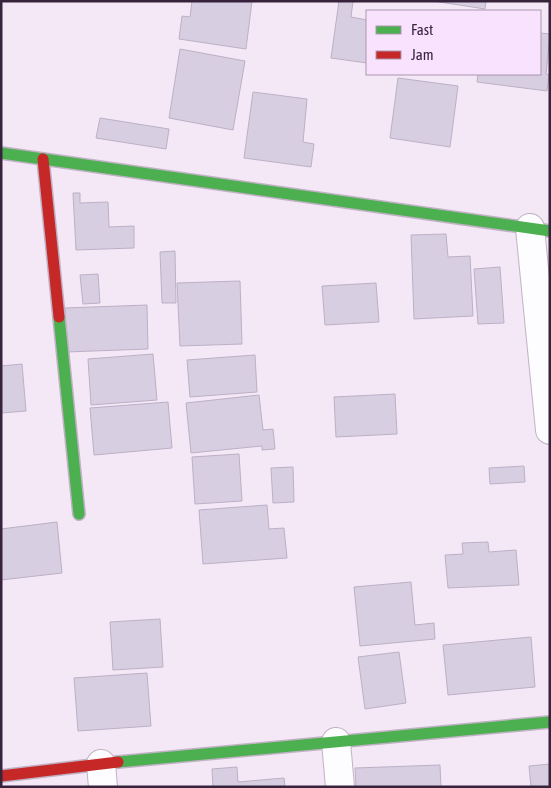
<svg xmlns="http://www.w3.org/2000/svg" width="551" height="788" font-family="'Asap Condensed',sans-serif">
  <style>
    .building { fill: #d8cee2; stroke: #bbb0c5 }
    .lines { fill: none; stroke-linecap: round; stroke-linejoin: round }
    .street-casing { stroke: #c0b2c4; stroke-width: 30 }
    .fast-casing { stroke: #c0b2c4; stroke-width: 14 }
    .jam-casing { stroke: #c0b2c4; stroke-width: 14 }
    .street { stroke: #fdfcfe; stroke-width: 28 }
    .fast { stroke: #4caf50; stroke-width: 11 }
    .jam { stroke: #c62828; stroke-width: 11 }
  </style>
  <rect width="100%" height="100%" fill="#f4e8f7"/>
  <g class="building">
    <path d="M192,1H252L246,49L179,39L182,16L190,17Z"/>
    <path d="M339,1H353L351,17L367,20V63L331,58Z"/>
    <path d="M433,1H486L485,9Z"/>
    <path d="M540,33L550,34L546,74L549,75L547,91L477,82L478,74H540Z"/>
    <path d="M180,49L245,61L233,130L169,118Z"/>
    <path d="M398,78L458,86L450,147L390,138Z"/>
    <path d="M253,92L307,99L303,142L314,144L311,167L244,158Z"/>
    <path d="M100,118L169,129L166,149L96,138Z"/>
    <path d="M73,193H80V203L108,202L109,227L134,226V248L76,250Z"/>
    <path d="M446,234L448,257L470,256L473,316L414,319L411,235Z"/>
    <path d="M175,251L176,303H162L160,252Z"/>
    <path d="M500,267L504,323L478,324L474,269Z"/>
    <path d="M98,274L100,303L83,304L80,275Z"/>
    <path d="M240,281L242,344L180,346L177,283Z"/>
    <path d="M376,283L379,322L325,325L322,286Z"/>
    <path d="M147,305L148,349L66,352L65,308Z"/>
    <path d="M153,354L157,400L91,405L88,359Z"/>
    <path d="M255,355L257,392L190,397L187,360Z"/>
    <path d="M22,364L26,411L1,413V366Z"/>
    <path d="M395,394L397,434L336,437L334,397Z"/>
    <path d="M259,395L263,430L273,429L275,449L262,450V446L191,453L186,403Z"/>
    <path d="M168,402L172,448L94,455L90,408Z"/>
    <path d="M239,454L242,501L195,504L192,457Z"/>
    <path d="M524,466L525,482L490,484L489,468Z"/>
    <path d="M293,467L294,502L273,503L271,468Z"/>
    <path d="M267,505L269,529L284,528L287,558L203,564L199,510Z"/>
    <path d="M57,522L62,573L1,580V529Z"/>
    <path d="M488,542L489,552L516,550L519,585L448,588L445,555L463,554L462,543Z"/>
    <path d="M411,582L415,625L434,623L435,639L360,646L354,587Z"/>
    <path d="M160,619L163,667L113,670L110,622Z"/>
    <path d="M531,637L535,687L448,695L443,645Z"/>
    <path d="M399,652L406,703L365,709L358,657Z"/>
    <path d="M147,673L151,726L78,731L74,678Z"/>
    <path d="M550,764V787H531L529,766Z"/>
    <path d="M440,765L441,787H356L355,768Z"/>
    <path d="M237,767L238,782L284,778L285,787H213L212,769Z"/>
  </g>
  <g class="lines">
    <g class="street-casing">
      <g id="street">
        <path d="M530,228L550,430"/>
        <path d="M336,742L340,787"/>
        <path d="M101,764L103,787"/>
      </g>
    </g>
    <g class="fast-casing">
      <g id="fast">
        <path d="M1,153L550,231"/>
        <path d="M59,317L79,514"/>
        <path d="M118,762L550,722"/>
      </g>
    </g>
    <g class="jam-casing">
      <g id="jam">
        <path d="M43,159L59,317"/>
        <path d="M1,776L118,762"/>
      </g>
    </g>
    <use href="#street" class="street"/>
    <use href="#fast" class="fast"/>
    <use href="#jam" class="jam"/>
  </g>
  <rect width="551" height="788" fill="none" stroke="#37233c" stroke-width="5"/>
  <rect x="366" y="10" width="175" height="65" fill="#f8e2fd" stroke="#ab96b0"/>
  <rect x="376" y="26" width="25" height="8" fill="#4caf50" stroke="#ab96b0"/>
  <text x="411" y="35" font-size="15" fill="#37233c">Fast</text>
  <rect x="376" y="51" width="25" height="8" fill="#c62828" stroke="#ab96b0"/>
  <text x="411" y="60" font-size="15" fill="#37233c">Jam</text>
</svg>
